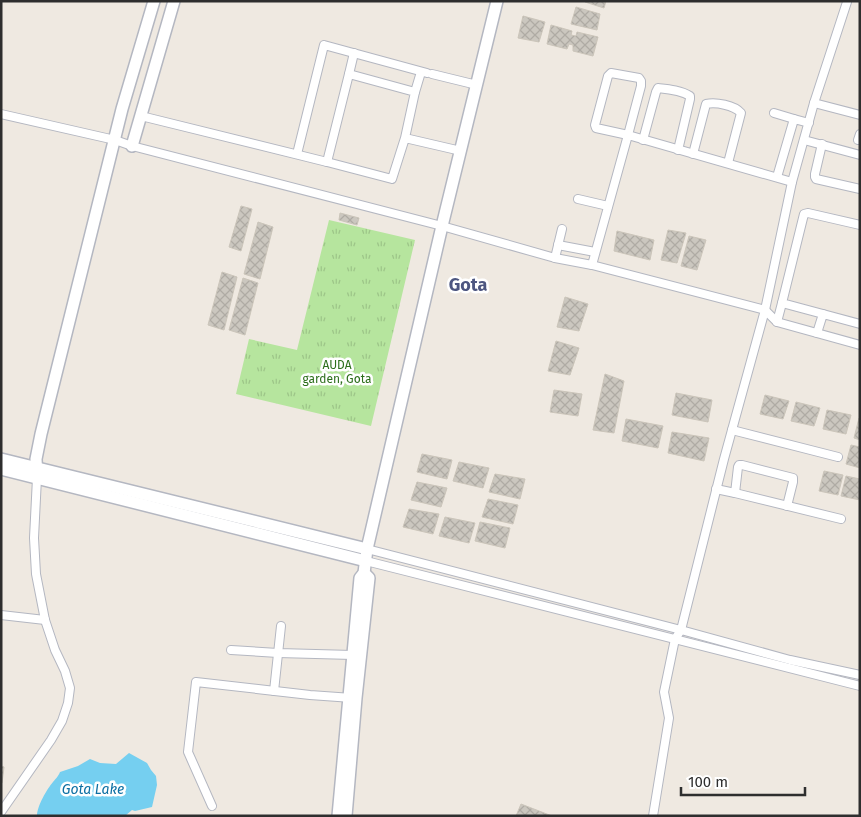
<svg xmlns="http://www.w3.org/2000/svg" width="861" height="817" font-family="'Fira Sans',sans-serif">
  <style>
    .park { fill: url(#park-tufts) }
    .water { fill: #75cff0 }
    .building { fill: url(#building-cross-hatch); stroke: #cbc5ba }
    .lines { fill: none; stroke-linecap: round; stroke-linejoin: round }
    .street-casing { stroke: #b4b7c1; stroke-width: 10 }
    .secondary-casing { stroke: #b4b7c1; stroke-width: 14 }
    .street { stroke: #fff; stroke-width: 8 }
    .secondary { stroke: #fff; stroke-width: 11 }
    .labels { text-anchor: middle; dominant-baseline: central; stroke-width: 5; stroke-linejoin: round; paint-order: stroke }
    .park-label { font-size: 12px; fill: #2c6e1b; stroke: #fff }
    .water-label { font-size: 14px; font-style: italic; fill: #0d6fa3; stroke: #fff }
    .district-label { font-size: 18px; font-weight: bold; fill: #4d5680; stroke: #fff }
  </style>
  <defs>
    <pattern id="park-tufts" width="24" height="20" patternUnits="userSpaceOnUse" patternTransform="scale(1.25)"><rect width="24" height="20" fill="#b6e59e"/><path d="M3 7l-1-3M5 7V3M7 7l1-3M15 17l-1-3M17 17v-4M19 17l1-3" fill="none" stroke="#9dc588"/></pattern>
    <pattern id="building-cross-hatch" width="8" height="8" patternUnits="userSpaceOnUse" patternTransform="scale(1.25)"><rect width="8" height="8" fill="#cbc7bf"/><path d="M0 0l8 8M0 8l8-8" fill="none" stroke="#afaba4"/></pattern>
  </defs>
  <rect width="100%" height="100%" fill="#efe9e1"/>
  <path class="park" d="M329,220L415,240L371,426L236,394L249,339L297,350Z"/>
  <path class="water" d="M129,753L147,763L151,770L156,776L157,785L152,807L135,811L132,810L125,816H37C37,806 47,789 53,782C56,778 58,777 60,772L78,766L90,759L100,763L116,764Z"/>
  <g class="building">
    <path d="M585,1H606L604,8L585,2Z"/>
    <path d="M576,7L600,14L597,30L571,24Z"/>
    <path d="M523,16L545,22L539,42L518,38Z"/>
    <path d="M551,25L572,31L571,35L576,36L577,32L598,37L593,56L573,51V45L569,44L567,49L547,44Z"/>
    <path d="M241,206L252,209L241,251L229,247Z"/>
    <path d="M340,213L359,218L357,225L339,220Z"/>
    <path d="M258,222L273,227L260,279L244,274Z"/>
    <path d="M668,230L686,233L677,263L661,260Z"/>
    <path d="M617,231L654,240L650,260L614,251Z"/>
    <path d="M689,236L706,240L697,270L681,266Z"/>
    <path d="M222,272L237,277L224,330L208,325Z"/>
    <path d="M243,278L258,283L245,335L229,330Z"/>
    <path d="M565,297L588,304L579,331L557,327Z"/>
    <path d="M556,341L579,348L570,375L548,371Z"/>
    <path d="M605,374L624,381L614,433L593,430Z"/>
    <path d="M554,390L582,394L578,416L550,412Z"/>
    <path d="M676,393L712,400L708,422L672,415Z"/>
    <path d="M765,395L789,401L783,419L760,414Z"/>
    <path d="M796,402L820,408L814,426L791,421Z"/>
    <path d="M827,410L851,415L846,434L823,429Z"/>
    <path d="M859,418L860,419V440L854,438Z"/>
    <path d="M626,419L663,426L658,448L622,441Z"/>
    <path d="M672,432L709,438L704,461L668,453Z"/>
    <path d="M851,445L860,447V468L846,464Z"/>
    <path d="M422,454L452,460L447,479L417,472Z"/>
    <path d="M459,462L489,468L483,488L453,481Z"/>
    <path d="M824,471L843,475L838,495L819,491Z"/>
    <path d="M495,474L525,479L520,499L489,492Z"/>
    <path d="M846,476L860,479V500L841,496Z"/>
    <path d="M417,482L447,488L441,507L411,500Z"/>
    <path d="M488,499L518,505L513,524L482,517Z"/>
    <path d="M409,509L439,514L433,534L403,527Z"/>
    <path d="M445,517L475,523L469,543L439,536Z"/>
    <path d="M480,522L510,528L505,548L475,541Z"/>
    <path d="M1,766L4,767L2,783L1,782Z"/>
    <path d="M521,804L552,816H516Z"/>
  </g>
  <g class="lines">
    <g class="street-casing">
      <g id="street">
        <path d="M611,73L639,78L641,81V86L628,135L596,128L595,125L608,76Z"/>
        <path d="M349,74L354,53"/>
        <path d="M432,74L477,85"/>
        <path d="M415,92L421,72"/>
        <path d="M814,103L860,115"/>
        <path d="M774,113L794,119"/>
        <path d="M1,114L115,140L132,146L442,226L555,258L592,265L765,310L777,322L860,345"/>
        <path d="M141,116L327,162"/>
        <path d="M405,138L415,92L349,74L327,162L392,179L405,138L461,151"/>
        <path d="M643,140L656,92L658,88C668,89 681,90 690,96V99L678,150"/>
        <path d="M804,140L860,155"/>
        <path d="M858,140L860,134"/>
        <path d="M822,144L815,174V177L816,179L860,189"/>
        <path d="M297,154L324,45L427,73"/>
        <path d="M693,154L706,104C716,102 734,105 741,113L728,163"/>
        <path d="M777,177L794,119L809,123"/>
        <path d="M578,199L608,206"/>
        <path d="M558,245L595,252"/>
        <path d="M555,258L562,229"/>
        <path d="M592,265L628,135L792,182"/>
        <path d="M823,314L782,303L804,214L808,213L860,225"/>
        <path d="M777,322L782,303"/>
        <path d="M817,333L823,314L860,324"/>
        <path d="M732,430L838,457"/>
        <path d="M716,489L735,493L841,519"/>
        <path d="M735,493L738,467L739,465H742L793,478V482L787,506"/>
        <path d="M367,549L681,630L790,660L860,675"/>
        <path d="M366,561L860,686"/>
        <path d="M1,615L45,620"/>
        <path d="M231,650L278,653L353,655"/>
        <path d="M274,691L281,626"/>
        <path d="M212,806L188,752L196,682L310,695L352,698"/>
        <path d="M1,812L51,740L62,721L68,703L70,688L65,671L55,650L45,620L36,574L34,538L37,478"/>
        <path d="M653,816L669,718L664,692L675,639L681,630L724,459L765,310L792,182L814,103L847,2"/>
      </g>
    </g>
    <g class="secondary-casing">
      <g id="secondary">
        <path d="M132,146L174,1"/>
        <path d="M1,459L367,549"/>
        <path d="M1,469L366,561"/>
        <path d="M37,478L36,459L41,434L122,109L154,1"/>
        <path d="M338,816L360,578L364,573L367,549L442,226L497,1"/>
        <path d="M346,816L356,698L369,578L364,573"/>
      </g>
    </g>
    <use href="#street" class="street"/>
    <use href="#secondary" class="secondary"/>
  </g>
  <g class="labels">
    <g class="park-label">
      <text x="337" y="365">AUDA<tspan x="337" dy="14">garden, Gota</tspan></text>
    </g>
    <g class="water-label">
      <text x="93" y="789">Gota Lake</text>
    </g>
    <g class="district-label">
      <text x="468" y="285">Gota</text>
    </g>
  </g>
  <rect width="861" height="817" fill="none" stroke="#2e2e2e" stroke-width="5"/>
  <path d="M681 787v8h124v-8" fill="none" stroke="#2e2e2e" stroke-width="2.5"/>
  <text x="688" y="787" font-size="15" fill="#2e2e2e" stroke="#ffffff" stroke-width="4" paint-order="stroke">100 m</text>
</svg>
